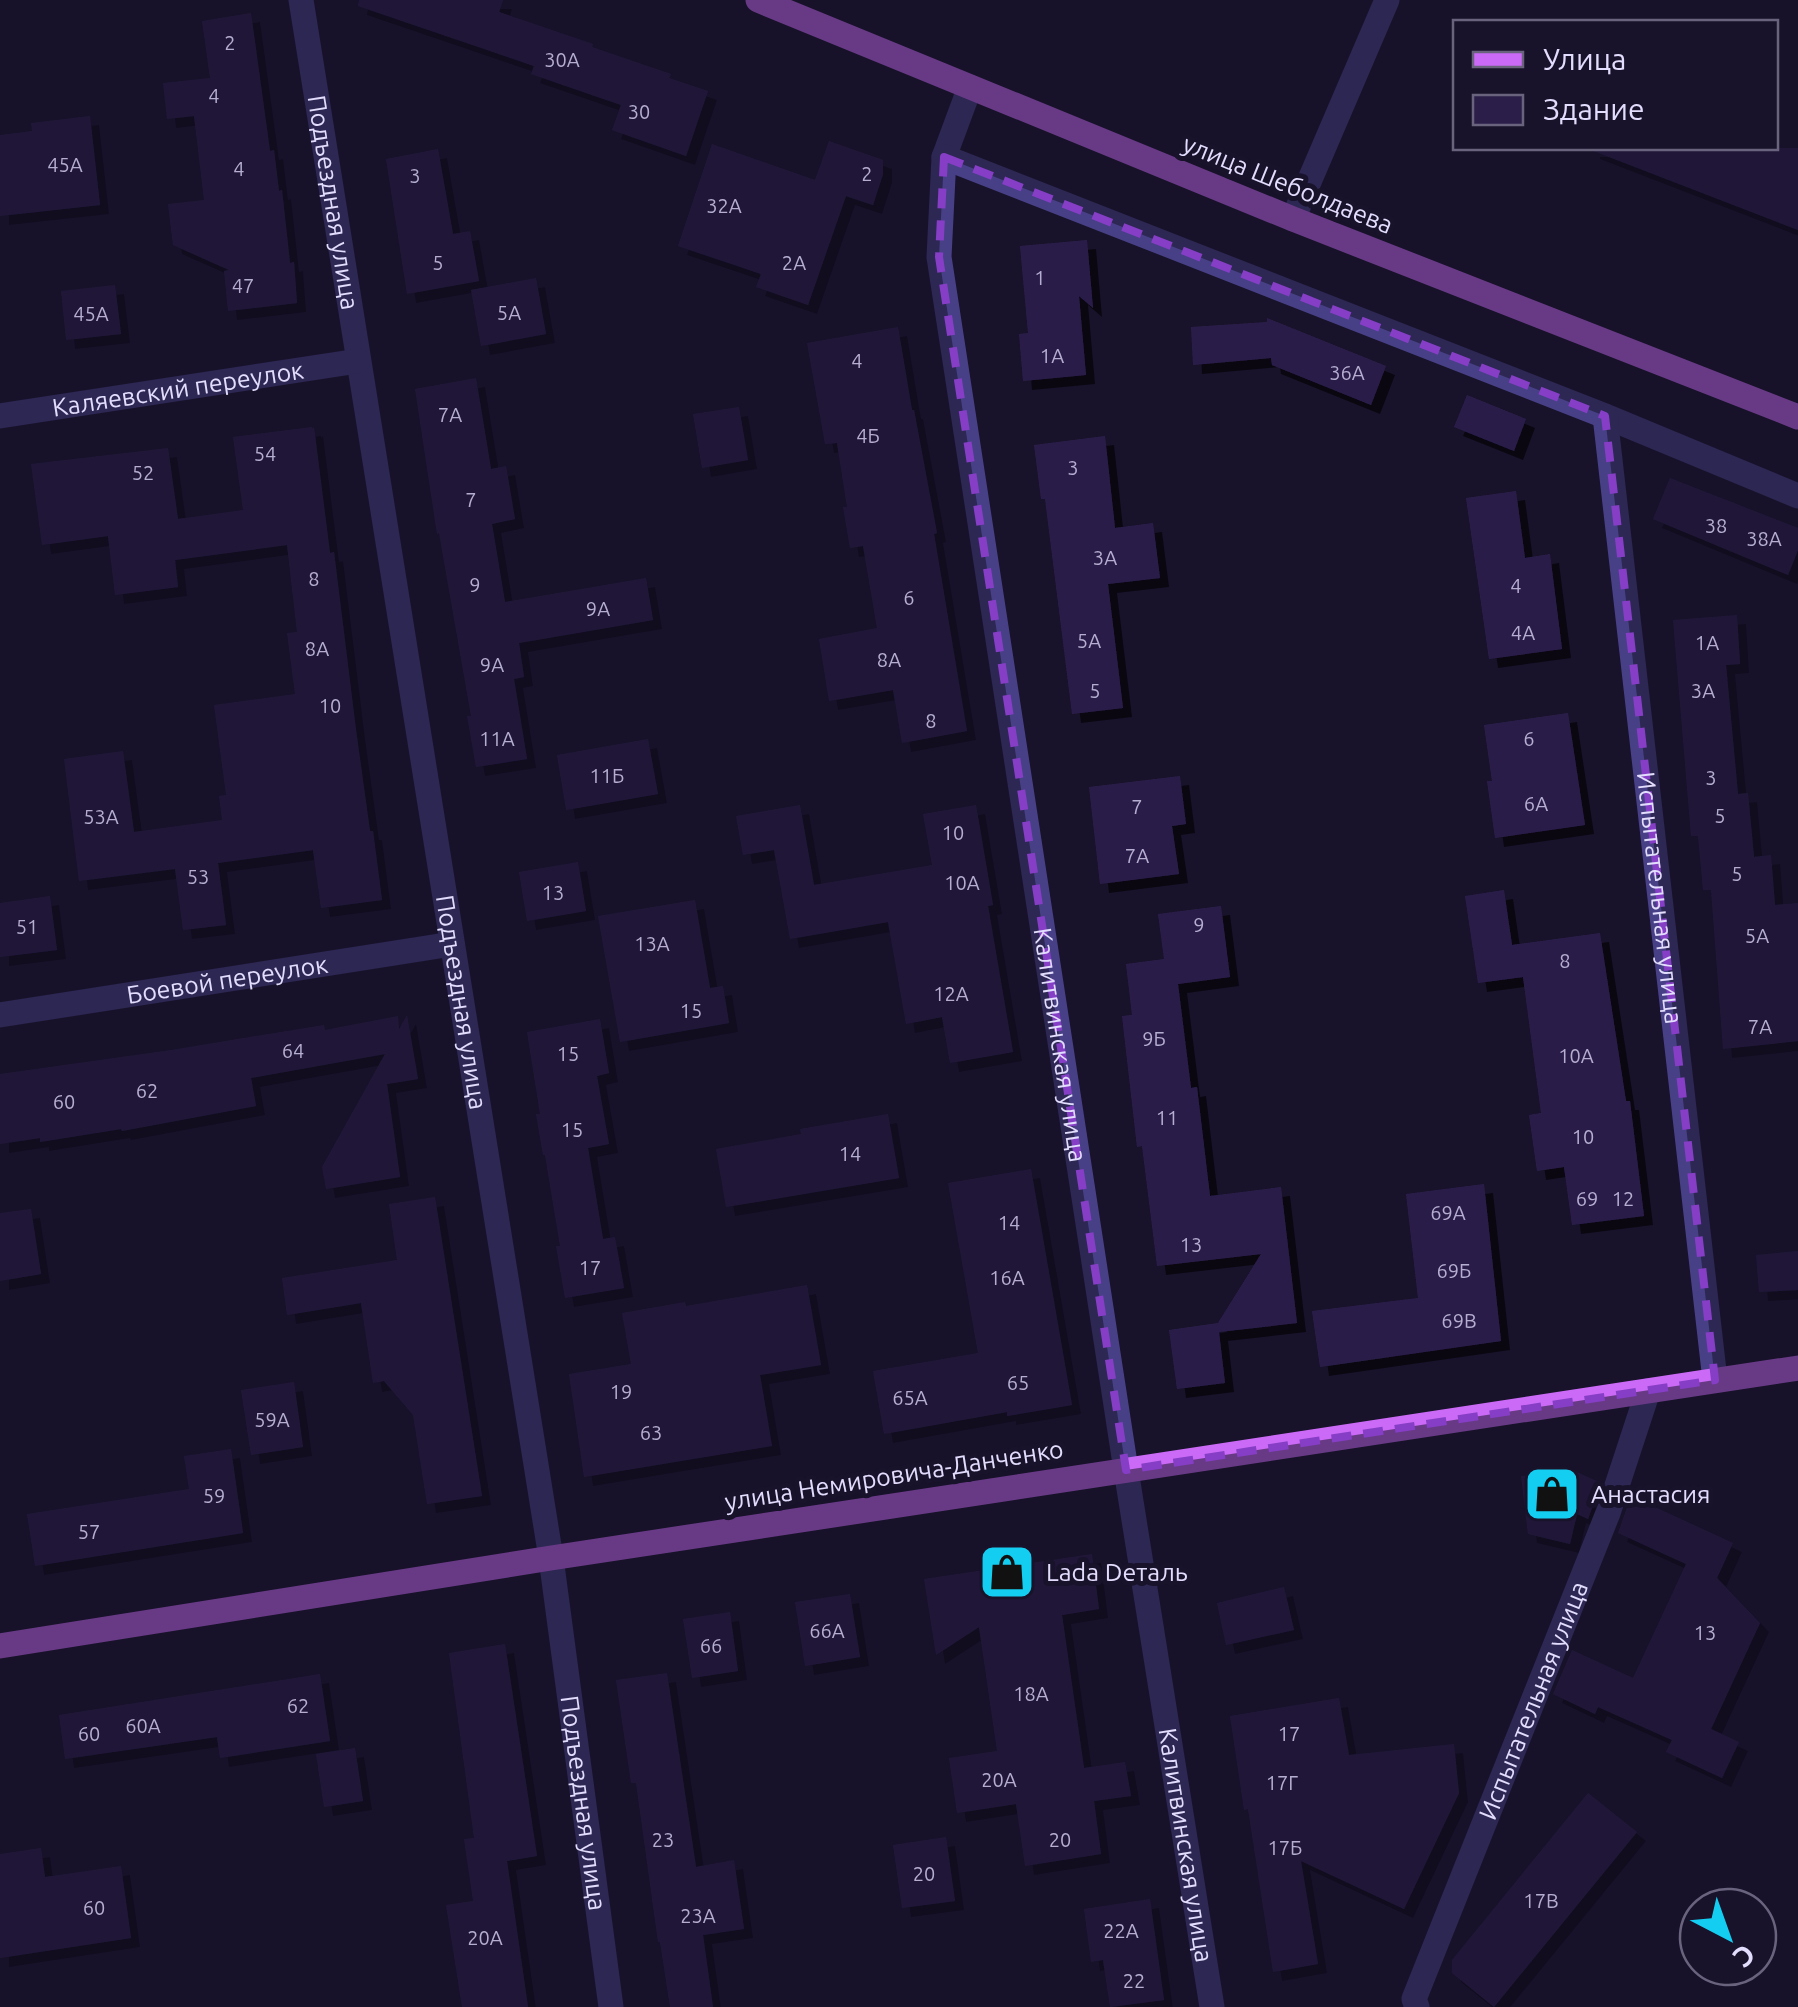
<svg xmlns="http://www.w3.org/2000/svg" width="1798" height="2007" font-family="Ubuntu,sans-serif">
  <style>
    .building { fill: #2b1f4a; filter: url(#shadow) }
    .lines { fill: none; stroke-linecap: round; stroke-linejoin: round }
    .minor { stroke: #474086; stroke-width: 25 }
    .major { stroke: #cb6af7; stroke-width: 25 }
    .marked { fill: none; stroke: #853ec5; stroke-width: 8; stroke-dasharray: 20 12; stroke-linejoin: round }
    .labels { text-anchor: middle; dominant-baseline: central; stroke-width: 10; stroke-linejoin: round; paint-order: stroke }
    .number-label { font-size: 20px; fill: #b5aed0 }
    .street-label { font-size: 25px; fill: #e3ddfd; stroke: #18122a }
    .poi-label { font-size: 25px; fill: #e3ddfd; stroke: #18122a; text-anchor: start }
  </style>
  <defs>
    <filter id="shadow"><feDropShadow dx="9" dy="9" stdDeviation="0" flood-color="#0009"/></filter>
  </defs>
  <rect width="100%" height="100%" fill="#18122a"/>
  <g class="building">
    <path d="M359,0H503L499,12L593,44L592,47L671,74L669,78L708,91L686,156L612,130L621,105L531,74L534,66L358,6Z"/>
    <path d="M251,13L270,151L274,150L279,191L282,190L290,263L294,262L297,303L228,311L224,271L229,270L173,245L168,204L204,200L194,116L167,119L163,83L210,78L202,21Z"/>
    <path d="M90,116L100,205L0,216V135L32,131L31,123Z"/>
    <path d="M829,141L883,160V174L873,205L846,196L808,305L756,287L761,274L678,246L712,144L815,180Z"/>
    <path d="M1591,148H1798V230L1591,150Z"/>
    <path d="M438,149L453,234L470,231L479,281L407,294L386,159Z"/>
    <path d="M1087,240L1093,308L1079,296L1086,375L1023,381L1019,334L1028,333L1020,246Z"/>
    <path d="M536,278L546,334L481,346L471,290Z"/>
    <path d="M115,285L121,334L66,340L61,291Z"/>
    <path d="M1267,318L1386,366L1371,405L1272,365L1271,358L1193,365L1191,327L1267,322Z"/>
    <path d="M898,327L912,410H914L937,533L934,534L967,731L902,743L893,690L829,701L819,639L877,628L863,546L850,548L843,507H847L837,443L825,444L807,343Z"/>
    <path d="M476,378L491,469L506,466L515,519L492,524L505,602L646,578L653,620L519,643L524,677L514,679L527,759L476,767L467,716H471L439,533L437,534L415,389Z"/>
    <path d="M1467,395L1526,419L1514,451L1454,427Z"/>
    <path d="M739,407L748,460L702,468L693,414Z"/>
    <path d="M312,427V429L314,427L330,553L334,552L356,730L370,831H373L382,900L321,908L313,850L218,863L226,925L183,930L175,869L79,881L64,759L123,751L134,832L222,820L219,796L226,795L214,705L295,694L287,633L297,632L287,545L175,560L178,587L115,595L108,536L42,545L31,464L168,448L178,519L243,510L233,437Z"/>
    <path d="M1105,436L1115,528L1153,523L1160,578L1108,584L1123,708L1072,714L1045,499H1041L1034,445Z"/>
    <path d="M1670,478L1798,528V550L1788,575L1653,519Z"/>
    <path d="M1516,491L1525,558L1550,554L1562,649L1489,659L1466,498Z"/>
    <path d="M1737,615L1740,664L1726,665L1738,794L1748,793L1754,857L1771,855L1775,905L1798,903V1041L1723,1049L1711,890H1703L1698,836H1691L1673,620Z"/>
    <path d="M1568,713L1585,825L1495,838L1487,781H1492L1484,725Z"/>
    <path d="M648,739L658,794L566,810L557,755Z"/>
    <path d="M1180,776L1186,824L1172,826L1179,874L1100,884L1089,787Z"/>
    <path d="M800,805L814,885L932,865L923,814L976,805L993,905L988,906L1013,1052L950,1063L942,1017L906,1024L888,922L790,939L774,850L743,855L736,816Z"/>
    <path d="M578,862L586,911L527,921L519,872Z"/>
    <path d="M1504,890L1512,945L1600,933L1626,1101H1630L1644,1216L1572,1225L1564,1167L1537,1171L1529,1115L1541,1113L1523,977L1478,983L1465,896Z"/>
    <path d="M50,896L57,950L0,957V903Z"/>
    <path d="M695,900L710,988L723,986L729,1023L620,1042L598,916Z"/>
    <path d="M1221,906L1230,977L1178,984L1191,1088L1197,1087L1210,1196L1281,1187L1297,1323L1219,1332L1225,1383L1177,1389L1169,1330L1218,1323L1261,1254L1157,1266L1142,1146L1137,1147L1122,1016L1132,1015L1126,964L1164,959L1158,914Z"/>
    <path d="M407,1015L418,1079L387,1084L400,1177L326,1189L322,1167L385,1054L251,1078L256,1106L122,1131L121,1129L40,1142V1138L0,1144V1074L171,1050L324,1025L325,1030L398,1016L399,1029Z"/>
    <path d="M600,1019L609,1073L597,1076L609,1144L588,1148L603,1239L615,1237L624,1288L565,1298L556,1246H560L545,1155H543L536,1114H540L527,1032Z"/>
    <path d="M888,1114L899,1178L726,1207L716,1149L801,1134L800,1129Z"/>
    <path d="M1031,1169L1072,1405L1007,1416V1412L884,1434L873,1371L978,1353L948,1183Z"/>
    <path d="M1484,1184L1501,1341L1320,1367L1312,1311L1418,1298L1406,1194Z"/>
    <path d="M435,1197L482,1496L427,1504L413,1415L384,1381L373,1383L361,1303L287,1315L282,1278L397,1260L389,1204Z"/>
    <path d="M31,1209L41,1274L0,1281V1213Z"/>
    <path d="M1798,1251V1290L1759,1292L1756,1255Z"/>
    <path d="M807,1285L821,1365L760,1375L772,1446L584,1477L569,1374L631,1364L622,1313L685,1302L686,1306Z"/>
    <path d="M294,1382L303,1447L251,1455L241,1390Z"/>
    <path d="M231,1449L243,1533L35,1566L27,1514L189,1489L184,1456Z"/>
    <path d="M1572,1470L1601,1483L1588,1519L1577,1514L1570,1544L1528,1534L1521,1476Z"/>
    <path d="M1631,1496L1733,1543L1717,1578L1760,1623L1711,1729L1739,1742L1722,1778L1666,1752L1672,1740L1598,1707L1595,1714L1553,1694L1572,1650L1633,1678L1686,1564L1618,1533Z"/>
    <path d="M1092,1554L1099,1609L1062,1615L1084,1768L1125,1762L1131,1796L1094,1801L1101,1854L1025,1866L1016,1804L957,1813L949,1758L997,1751L979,1627L936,1655L924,1579Z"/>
    <path d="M1284,1587L1294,1630L1226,1645L1217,1603Z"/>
    <path d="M850,1594L860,1657L805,1666L795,1602Z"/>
    <path d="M730,1612L738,1671L692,1678L683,1619Z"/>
    <path d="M505,1644L537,1856L507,1861L528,2007H462L446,1905L473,1901L464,1839L474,1838L449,1653Z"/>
    <path d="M667,1673L696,1867L734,1860L744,1929L703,1935L713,2007H670L660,1942H658L636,1783H631L616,1680Z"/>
    <path d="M320,1674L330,1741L220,1758L217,1737L65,1759L59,1715Z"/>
    <path d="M1339,1698L1349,1755L1454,1744L1459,1793L1404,1909L1301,1861L1318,1964L1273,1972L1248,1809L1244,1810L1230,1716Z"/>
    <path d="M355,1748L363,1801L324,1807L316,1754Z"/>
    <path d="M1588,1793L1637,1832L1494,2007L1452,1973V1960Z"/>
    <path d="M946,1837L955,1901L902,1908L893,1845Z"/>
    <path d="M41,1848L45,1877L121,1866L131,1938L0,1958V1854Z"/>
    <path d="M1150,1899L1164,2000L1110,2007L1103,1960L1091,1962L1084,1909Z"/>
  </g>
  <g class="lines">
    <g class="minor">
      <path id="s1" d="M301,0L551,1558L611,2007"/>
      <path id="s2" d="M970,87L944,157L939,257L1126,1470L1212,2007"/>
      <path d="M944,157L1605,416L1798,496"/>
      <path d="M1293,219L1387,0"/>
      <path id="s3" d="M0,416L358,361"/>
      <path id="s4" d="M1605,416L1715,1380"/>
      <path id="s5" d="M0,1015L452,944"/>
      <path id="s6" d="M1417,2007L1414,1999L1608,1513L1648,1391"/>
    </g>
    <g class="major">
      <path d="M758,0L1293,219L1798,417"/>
      <path d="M0,1646L551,1558L1798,1368"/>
    </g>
  </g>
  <path d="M0 0H1798V2007H0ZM944,157L1605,416L1715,1380L1126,1470L939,257Z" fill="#18122a" fill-opacity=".55" fill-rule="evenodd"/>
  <path class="marked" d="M944,157L1605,416L1715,1380L1126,1470L939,257Z"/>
  <defs>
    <g id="shop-square" transform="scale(2.875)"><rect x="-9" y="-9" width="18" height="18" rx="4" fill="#14cef2" stroke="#18122a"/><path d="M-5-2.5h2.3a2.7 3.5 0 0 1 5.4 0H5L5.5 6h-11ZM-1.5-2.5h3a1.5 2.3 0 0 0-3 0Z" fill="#111"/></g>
  </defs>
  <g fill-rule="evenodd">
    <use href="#shop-square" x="1552" y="1494"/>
    <use href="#shop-square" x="1007" y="1572"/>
  </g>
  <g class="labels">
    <g class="number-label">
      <text x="230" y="42">2</text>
      <text x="562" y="59">30А</text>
      <text x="214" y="95">4</text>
      <text x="639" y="111">30</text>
      <text x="65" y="164">45А</text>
      <text x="239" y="168">4</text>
      <text x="867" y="173">2</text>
      <text x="415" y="175">3</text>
      <text x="724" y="205">32А</text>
      <text x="438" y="262">5</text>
      <text x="794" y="262">2А</text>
      <text x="1040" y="277">1</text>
      <text x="243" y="285">47</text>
      <text x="509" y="312">5А</text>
      <text x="91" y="313">45А</text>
      <text x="1052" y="355">1А</text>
      <text x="857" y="360">4</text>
      <text x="1347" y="372">36А</text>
      <text x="450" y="414">7А</text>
      <text x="868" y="435">4Б</text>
      <text x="265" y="453">54</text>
      <text x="1073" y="467">3</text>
      <text x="143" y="472">52</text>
      <text x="471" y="499">7</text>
      <text x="1716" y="525">38</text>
      <text x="1764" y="538">38А</text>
      <text x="1105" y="557">3А</text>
      <text x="314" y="578">8</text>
      <text x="475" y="584">9</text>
      <text x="1516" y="585">4</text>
      <text x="909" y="597">6</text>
      <text x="598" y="608">9А</text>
      <text x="1523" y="632">4А</text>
      <text x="1089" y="640">5А</text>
      <text x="1707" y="642">1А</text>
      <text x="317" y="648">8А</text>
      <text x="889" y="659">8А</text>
      <text x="492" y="664">9А</text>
      <text x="1095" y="690">5</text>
      <text x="1703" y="690">3А</text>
      <text x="330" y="705">10</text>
      <text x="931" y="720">8</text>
      <text x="497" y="738">11А</text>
      <text x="1529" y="738">6</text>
      <text x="607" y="775">11Б</text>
      <text x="1711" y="777">3</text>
      <text x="1536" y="803">6А</text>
      <text x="1137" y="806">7</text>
      <text x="1720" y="815">5</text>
      <text x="101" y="816">53А</text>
      <text x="953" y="832">10</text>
      <text x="1137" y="855">7А</text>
      <text x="1737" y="873">5</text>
      <text x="198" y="876">53</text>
      <text x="962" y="882">10А</text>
      <text x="553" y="892">13</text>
      <text x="1199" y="924">9</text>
      <text x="27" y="926">51</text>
      <text x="1757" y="935">5А</text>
      <text x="652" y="943">13А</text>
      <text x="1565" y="960">8</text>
      <text x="951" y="993">12А</text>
      <text x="691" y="1010">15</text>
      <text x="1760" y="1026">7А</text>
      <text x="1154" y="1038">9Б</text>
      <text x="293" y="1050">64</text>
      <text x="568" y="1053">15</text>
      <text x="1576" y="1055">10А</text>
      <text x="147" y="1090">62</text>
      <text x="64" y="1101">60</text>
      <text x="1167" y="1117">11</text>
      <text x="572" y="1129">15</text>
      <text x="1583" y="1136">10</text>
      <text x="850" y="1153">14</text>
      <text x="1587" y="1198">69</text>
      <text x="1623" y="1198">12</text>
      <text x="1448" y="1212">69А</text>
      <text x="1009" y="1222">14</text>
      <text x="1191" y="1244">13</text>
      <text x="590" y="1267">17</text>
      <text x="1454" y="1270">69Б</text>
      <text x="1007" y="1277">16А</text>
      <text x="1459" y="1320">69В</text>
      <text x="1018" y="1382">65</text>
      <text x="621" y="1391">19</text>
      <text x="910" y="1397">65А</text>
      <text x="272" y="1419">59А</text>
      <text x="651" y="1432">63</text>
      <text x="214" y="1495">59</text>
      <text x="89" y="1531">57</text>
      <text x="827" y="1630">66А</text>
      <text x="1705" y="1632">13</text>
      <text x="711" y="1645">66</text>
      <text x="1031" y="1693">18А</text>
      <text x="298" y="1705">62</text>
      <text x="143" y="1725">60А</text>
      <text x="89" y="1733">60</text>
      <text x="1289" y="1733">17</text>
      <text x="999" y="1779">20А</text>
      <text x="1282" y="1782">17Г</text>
      <text x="663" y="1839">23</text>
      <text x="1060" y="1839">20</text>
      <text x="1285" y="1847">17Б</text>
      <text x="924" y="1873">20</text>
      <text x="1541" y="1900">17В</text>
      <text x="94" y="1907">60</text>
      <text x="698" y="1915">23А</text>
      <text x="1121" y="1930">22А</text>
      <text x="485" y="1937">20А</text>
      <text x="1134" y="1980">22</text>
    </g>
    <g class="street-label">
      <text transform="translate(1288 184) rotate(22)">улица Шеболдаева</text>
      <text stroke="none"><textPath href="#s1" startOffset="205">Подъездная улица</textPath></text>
      <text stroke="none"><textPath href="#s3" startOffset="180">Каляевский переулок</textPath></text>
      <text stroke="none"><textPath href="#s4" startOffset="485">Испытательная улица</textPath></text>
      <text stroke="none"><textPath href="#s5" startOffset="230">Боевой переулок</textPath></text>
      <text stroke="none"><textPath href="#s1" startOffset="1015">Подъездная улица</textPath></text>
      <text stroke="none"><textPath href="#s2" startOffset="972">Калитвинская улица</textPath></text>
      <text transform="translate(894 1475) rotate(-9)">улица Немировича-Данченко</text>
      <text stroke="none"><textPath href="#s6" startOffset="330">Испытательная улица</textPath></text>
      <text stroke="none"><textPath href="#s1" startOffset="1825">Подъездная улица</textPath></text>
      <text stroke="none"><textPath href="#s2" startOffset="1782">Калитвинская улица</textPath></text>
    </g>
    <g class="poi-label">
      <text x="1591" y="1494">Анастасия</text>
      <text x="1046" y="1572">Lada Dеталь</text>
    </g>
  </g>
  <rect x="1453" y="20" width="325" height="130" fill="#18122a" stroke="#69637e" stroke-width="2.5"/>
  <rect x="1473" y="52" width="50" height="15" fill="#cb6af7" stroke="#69637e" stroke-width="2.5"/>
  <text x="1543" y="70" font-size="30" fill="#e3ddfd">Улица</text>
  <rect x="1473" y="95" width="50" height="30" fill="#2b1f4a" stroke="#69637e" stroke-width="2.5"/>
  <text x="1543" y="120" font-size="30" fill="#e3ddfd">Здание</text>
  <g transform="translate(1728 1937) rotate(139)"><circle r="48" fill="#18122a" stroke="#69637e" stroke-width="2.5"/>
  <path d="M0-8L18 38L0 25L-18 38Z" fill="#14cef2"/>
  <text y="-15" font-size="28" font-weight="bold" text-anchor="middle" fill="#e3ddfd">С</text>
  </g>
</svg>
